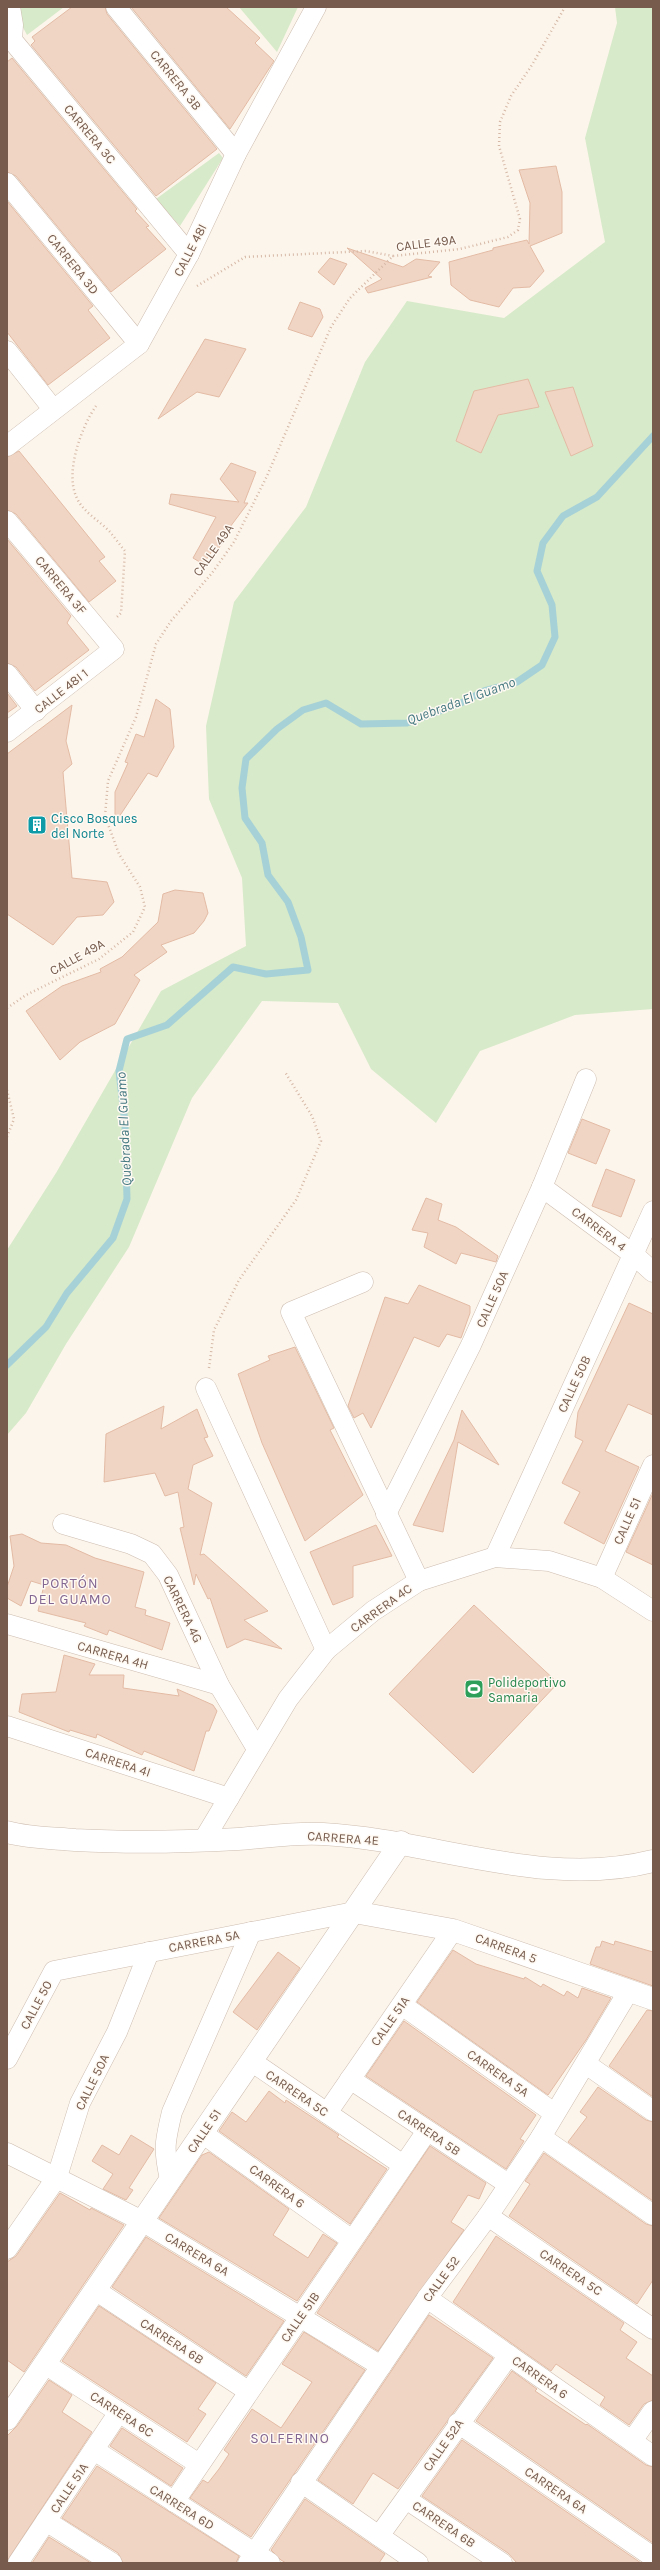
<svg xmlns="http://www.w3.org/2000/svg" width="660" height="2570" font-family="Karla,sans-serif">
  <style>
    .green { fill: #d7eac9 }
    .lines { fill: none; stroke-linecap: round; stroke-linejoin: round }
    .stream { stroke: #a6d1d7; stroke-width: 7 }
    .building { fill: #f1d5c4; stroke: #e3bba5 }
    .minor-casing { stroke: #cebdb0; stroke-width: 21 }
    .tertiary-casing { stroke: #cebdb0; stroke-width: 23 }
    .path { stroke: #d6b8a6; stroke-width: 2.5; stroke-dasharray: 1 3; stroke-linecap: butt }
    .minor { stroke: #fff; stroke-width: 20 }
    .tertiary { stroke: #fff; stroke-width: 22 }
    .labels { text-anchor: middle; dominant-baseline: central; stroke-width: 3; stroke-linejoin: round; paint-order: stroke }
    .street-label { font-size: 13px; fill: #775c4e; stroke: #fef9f2 }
    .culture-label { font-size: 13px; fill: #0d838f; stroke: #fef9f2; text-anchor: start }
    .leisure-label { font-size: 13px; fill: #27864d; stroke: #fef9f2; text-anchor: start }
    .water-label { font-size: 14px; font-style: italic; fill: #457982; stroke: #fef9f2 }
    .neighbourhood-label { font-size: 14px; letter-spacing: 1px; fill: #836692; stroke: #fef9f2 }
  </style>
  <rect width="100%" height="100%" fill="#fcf5eb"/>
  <g class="green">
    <path d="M19,7H64L27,35L18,18Z"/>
    <path d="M239,7H298L277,52Z"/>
    <path d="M615,7H653V1009L575,1015L480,1051L436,1123L371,1069L338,1003L262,1001L192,1098L129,1247L66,1344L26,1413L7,1435V1250L56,1173L161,991L246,946L242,878L209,799L206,726L234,602L306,507L365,362L407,301L504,318L605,242L585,138L617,23Z"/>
    <path d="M219,153L223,158L180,226L156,199Z"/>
  </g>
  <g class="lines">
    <path class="stream" d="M7,1365L46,1327L67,1293L113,1238L127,1199L125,1124L119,1071L127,1039L167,1025L233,967L266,974L308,970L301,937L288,902L268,875L262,843L245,818L242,788L246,759L277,729L303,710L326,703L361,724L407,723L459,704L484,691L517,682L542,665L555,637L552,605L537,571L543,543L563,516L597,497L653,436"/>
  </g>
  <g class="building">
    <path d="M72,7H105L107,14L217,149L156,196L31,45L35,41L32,37Z"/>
    <path d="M131,7H226L260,38L255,43L274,61L230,129Z"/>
    <path d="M12,58L137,209L135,211L149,226L146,227L166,249L111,292L16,176L7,172V62Z"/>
    <path d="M556,166L562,192V233L530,246L544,271L530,287L513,288L499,307L470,300L451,285L449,262L493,250V248L527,240L529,244L530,203L519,170Z"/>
    <path d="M7,201L93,306L88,310L110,338L48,385L7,332Z"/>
    <path d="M347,248L403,267L416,259L440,262L428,276L432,277L368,293L365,288L382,279Z"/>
    <path d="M330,258L347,264L334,285L318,272Z"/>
    <path d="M300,302L320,309L323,317L312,337L288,329Z"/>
    <path d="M205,339L246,349L219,397L197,392L158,419Z"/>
    <path d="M528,379L539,407L498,415L481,453L456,441L474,391Z"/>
    <path d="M573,387L593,446L571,456L545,392Z"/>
    <path d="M19,451L105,557L99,561L116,581L89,602L16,514L7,510V457Z"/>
    <path d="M231,463L256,472L244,503H248L227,531L230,533L218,549L215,547L203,564L193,558L216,517L169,504L171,494L239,502L220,479Z"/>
    <path d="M7,539L71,616L67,623L89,650L35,691L16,667L7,663Z"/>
    <path d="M7,693L17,706L7,713Z"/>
    <path d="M156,699L170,709L174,747L157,777L148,773L115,823V792L128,763L125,762L136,734L144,737Z"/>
    <path d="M72,705L66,741L72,764L63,772L72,878L107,882L114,902L103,915L77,917L53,945L7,914V754Z"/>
    <path d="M175,890L203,893L208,913L204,921L194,933L161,945L167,952L134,975L140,980L115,1024L80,1042L60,1060L26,1011L62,986L101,972L100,969L122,957L158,922L163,894Z"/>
    <path d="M582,1119L610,1130L596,1164L568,1153Z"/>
    <path d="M606,1169L635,1180L621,1217L592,1206Z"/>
    <path d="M426,1198L442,1204L438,1220L456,1227L498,1256L496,1262L461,1253L456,1264L424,1247L428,1233L412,1230Z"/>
    <path d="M419,1285L470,1306V1313L461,1338L447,1334L439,1347L414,1337L371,1428L363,1413L354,1418L348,1406L385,1297L408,1304Z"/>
    <path d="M629,1303L653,1314V1415L628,1404L605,1451L639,1467L604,1544L564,1523L580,1492L562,1483L583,1441L575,1437L578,1412Z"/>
    <path d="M295,1347L334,1428L330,1430L363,1495L305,1541L262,1443L238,1374L270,1360L268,1356Z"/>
    <path d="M164,1406L161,1429L197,1409L208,1437L204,1438L213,1456L193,1465L188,1489L212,1503L200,1555L204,1554L268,1611L244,1620L282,1649L245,1639L227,1648L210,1598L208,1599L196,1574L194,1585L180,1528L184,1527L178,1492L165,1496L155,1473L104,1482L106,1434Z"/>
    <path d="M462,1410L499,1465L458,1442L443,1532L413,1525L454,1440Z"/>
    <path d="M653,1493V1565L626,1552Z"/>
    <path d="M376,1525L392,1556L353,1566V1597L333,1605L310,1552Z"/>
    <path d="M22,1534L41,1543L66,1545L95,1558L144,1572L135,1607L146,1610L145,1615L170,1623L162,1650L109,1630L107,1635L84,1626L86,1623L38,1611L44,1585L31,1581L21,1606L7,1598V1587L14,1566L10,1536Z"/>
    <path d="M474,1605L558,1683L473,1773L389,1694Z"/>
    <path d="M64,1655L95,1664L89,1675H124L123,1688L179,1696L177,1689L213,1705L217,1711L209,1731H206L194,1771L144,1751L142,1755L97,1734L96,1738L70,1730L69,1732L19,1712L22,1694L56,1692Z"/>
    <path d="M602,1941L614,1945L615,1941L653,1952V1986L590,1964L596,1947H600Z"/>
    <path d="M453,1950L476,1964L524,1979L525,1977L541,1987L543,1984L564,1996L567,1991L578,1998L582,1988L611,1998L586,2040L548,2095L417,2002Z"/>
    <path d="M278,1952L300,1968L257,2030L233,2012Z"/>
    <path d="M647,2010L653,2011V2097L609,2066Z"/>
    <path d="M404,2021L536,2115L520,2139L524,2141L506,2169L366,2076Z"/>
    <path d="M598,2087L646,2120L653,2122V2201L568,2142L587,2117L580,2112Z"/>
    <path d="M269,2091L285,2103L286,2100L321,2123L339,2135L337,2137L387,2169L350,2224L219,2131L232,2112L246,2122Z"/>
    <path d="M131,2135L154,2149L129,2188L133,2190L126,2200L103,2189L113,2174L92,2161L102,2145L119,2155Z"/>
    <path d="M430,2146L486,2183L479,2199L468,2195L451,2222L464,2230L378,2351L317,2313Z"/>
    <path d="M209,2152L289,2209L273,2235L308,2258L323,2234L337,2243L297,2301L159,2218L202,2155Z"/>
    <path d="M544,2153L646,2224L653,2226V2280L637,2304L509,2216L530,2184L525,2181Z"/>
    <path d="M60,2193L90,2210L91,2208L124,2225L24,2372L7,2360V2262L16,2256Z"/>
    <path d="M496,2236L624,2323L620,2330L637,2342L626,2358L653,2376V2400L644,2404L629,2425L600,2405L605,2397L556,2364L551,2371L453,2302Z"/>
    <path d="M146,2237L284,2321L246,2376L112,2287Z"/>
    <path d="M99,2306L216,2383L198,2409L206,2414L187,2442L62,2361Z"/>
    <path d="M429,2315L493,2358L398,2489L373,2473L353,2504L318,2480Z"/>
    <path d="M304,2332L365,2370L251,2537L190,2498L203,2480L208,2483L219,2469L229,2454L224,2450L252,2409L281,2428L312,2382L282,2364Z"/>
    <path d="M512,2371L537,2389L535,2391L586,2425L587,2424L646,2465L653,2467V2543L476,2421Z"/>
    <path d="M49,2380L72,2395L62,2412L92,2432L7,2561V2436L17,2426Z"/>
    <path d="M122,2428L183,2468L171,2486L110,2446Z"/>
    <path d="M462,2440L641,2563H517L508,2553L422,2496Z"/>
    <path d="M97,2466L239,2556L236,2563H123L118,2553L62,2518Z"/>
    <path d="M305,2499L385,2554L379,2563H286L281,2560L271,2550Z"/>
    <path d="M49,2537L91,2563H32Z"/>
  </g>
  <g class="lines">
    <g class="minor-casing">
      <g id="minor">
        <path d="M10,7L13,25L12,40L189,254"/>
        <path d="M116,7L236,154"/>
        <path d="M7,183L139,344"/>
        <path d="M7,351L53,409"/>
        <path d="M7,446L139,344L189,254L236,154L316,7"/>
        <path d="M7,521L114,649L7,732"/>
        <path d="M7,674L36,711"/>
        <path d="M542,1187L634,1255L653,1272"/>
        <path d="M363,1282L291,1312L419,1581"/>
        <path d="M206,1388L326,1650"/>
        <path d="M386,1514L471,1345L542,1187L586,1079"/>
        <path d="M63,1524L131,1544L152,1554L168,1575L219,1685L257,1749"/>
        <path d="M495,1557L653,1211"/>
        <path d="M602,1578L653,1465"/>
        <path d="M7,1624L219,1685"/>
        <path d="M7,1726L229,1798"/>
        <path d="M203,1841L288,1699L326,1650L373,1611L419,1581L495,1557L549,1561L602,1578L653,1611"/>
        <path d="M402,2005L554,2113"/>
        <path d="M7,2059L54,1971L354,1912"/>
        <path d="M251,2061L403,2165"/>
        <path d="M586,2064L653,2111"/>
        <path d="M350,2079L508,2184"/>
        <path d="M327,2113L453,1930"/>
        <path d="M202,2133L352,2240"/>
        <path d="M541,2137L653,2215"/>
        <path d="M7,2153L142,2221L381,2366"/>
        <path d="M170,2179C163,2149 165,2141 172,2112L251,1932"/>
        <path d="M488,2216L653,2329"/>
        <path d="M7,2249L57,2177L80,2103L117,2032L149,1952"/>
        <path d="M95,2290L248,2391"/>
        <path d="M427,2298L653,2456"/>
        <path d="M45,2364L199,2464"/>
        <path d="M458,2423L653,2557"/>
        <path d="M632,2441L653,2411"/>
        <path d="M94,2450L270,2563"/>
        <path d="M301,2482L418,2563"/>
        <path d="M406,2499L502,2563"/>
        <path d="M174,2502L427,2131"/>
        <path d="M46,2521L112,2563"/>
        <path d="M379,2536L509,2355"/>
        <path d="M18,2563L119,2412"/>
        <path d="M248,2563L427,2298L488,2216L541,2137L628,1992"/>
      </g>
    </g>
    <g class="tertiary-casing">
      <g id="tertiary">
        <path d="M7,1832C29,1838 52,1838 75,1840C129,1843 184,1842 238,1839C266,1837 295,1832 323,1834C433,1840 543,1889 653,1861"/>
        <path d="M354,1912L453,1930L653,1999"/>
        <path d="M7,2419L401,1842"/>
      </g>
    </g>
    <g class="path">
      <path d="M197,286L245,257L366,251L393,256"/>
      <path d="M96,406C82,426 65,471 76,496C82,512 99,520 110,532C115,538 120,545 125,551L121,613L116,618"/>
      <path d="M7,1008L26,995L99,959L133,932L145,907L140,887L119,854L105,816L108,781L136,717L156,644L171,621L212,573L234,542L267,476L331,327L350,298L393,256L460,249L508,237L518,230L520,219L499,146L500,122L511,96L532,65L565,7"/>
      <path d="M7,1090L14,1119L7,1137"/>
      <path d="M209,1368L214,1330L239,1280L296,1200L321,1141L312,1116L285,1072"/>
    </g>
    <use href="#minor" class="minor"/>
    <use href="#tertiary" class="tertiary"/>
  </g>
  <defs>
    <g id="building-square" transform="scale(1)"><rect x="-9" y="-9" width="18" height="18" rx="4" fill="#0f9aa8" stroke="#fef9f2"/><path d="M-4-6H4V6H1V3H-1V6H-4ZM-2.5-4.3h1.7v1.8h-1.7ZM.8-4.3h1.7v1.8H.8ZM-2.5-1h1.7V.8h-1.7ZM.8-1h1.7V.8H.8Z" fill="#fff"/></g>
    <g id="stadium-square" transform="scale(1)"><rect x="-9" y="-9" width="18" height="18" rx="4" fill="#2e9e5b" stroke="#fef9f2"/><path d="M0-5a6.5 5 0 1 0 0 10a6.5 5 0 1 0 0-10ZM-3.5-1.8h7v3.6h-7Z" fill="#fff"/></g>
  </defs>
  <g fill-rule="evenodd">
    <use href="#building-square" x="37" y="825"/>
    <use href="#stadium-square" x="474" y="1689"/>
  </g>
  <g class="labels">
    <g class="street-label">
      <text transform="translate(176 80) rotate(51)">CARRERA 3B</text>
      <text transform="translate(90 134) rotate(50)">CARRERA 3C</text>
      <text transform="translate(426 243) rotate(-7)">CALLE 49A</text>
      <text transform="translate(190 250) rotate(-63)">CALLE 48I</text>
      <text transform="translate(73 264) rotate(51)">CARRERA 3D</text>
      <text transform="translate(213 550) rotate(-55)">CALLE 49A</text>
      <text transform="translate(61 585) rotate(50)">CARRERA 3F</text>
      <text transform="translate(61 691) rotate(-38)">CALLE 48I 1</text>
      <text transform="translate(77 957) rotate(-29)">CALLE 49A</text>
      <text transform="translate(599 1229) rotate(37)">CARRERA 4</text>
      <text transform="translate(492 1299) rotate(-66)">CALLE 50A</text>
      <text transform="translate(574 1384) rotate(-65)">CALLE 50B</text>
      <text transform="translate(627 1521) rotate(-66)">CALLE 51</text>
      <text transform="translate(381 1608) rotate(-36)">CARRERA 4C</text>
      <text transform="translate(183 1609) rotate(64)">CARRERA 4G</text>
      <text transform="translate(113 1655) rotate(16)">CARRERA 4H</text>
      <text transform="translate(118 1762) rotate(18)">CARRERA 4I</text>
      <text transform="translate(343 1838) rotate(4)">CARRERA 4E</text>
      <text transform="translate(204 1941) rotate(-11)">CARRERA 5A</text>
      <text transform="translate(506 1948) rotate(20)">CARRERA 5</text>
      <text transform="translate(36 2005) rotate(-62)">CALLE 50</text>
      <text transform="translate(390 2021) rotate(-55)">CALLE 51A</text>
      <text transform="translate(498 2073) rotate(35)">CARRERA 5A</text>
      <text transform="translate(92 2082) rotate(-64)">CALLE 50A</text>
      <text transform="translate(297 2093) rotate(34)">CARRERA 5C</text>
      <text transform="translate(204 2131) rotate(-56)">CALLE 51</text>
      <text transform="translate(429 2132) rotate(34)">CARRERA 5B</text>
      <text transform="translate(277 2186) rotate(36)">CARRERA 6</text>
      <text transform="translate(197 2254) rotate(31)">CARRERA 6A</text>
      <text transform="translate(571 2272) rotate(34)">CARRERA 5C</text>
      <text transform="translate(441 2279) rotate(-54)">CALLE 52</text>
      <text transform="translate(300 2317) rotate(-55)">CALLE 51B</text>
      <text transform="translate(172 2341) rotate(33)">CARRERA 6B</text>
      <text transform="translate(540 2377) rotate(35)">CARRERA 6</text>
      <text transform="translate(122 2414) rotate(33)">CARRERA 6C</text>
      <text transform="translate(443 2445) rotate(-55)">CALLE 52A</text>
      <text transform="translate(69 2488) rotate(-56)">CALLE 51A</text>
      <text transform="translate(556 2490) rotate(34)">CARRERA 6A</text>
      <text transform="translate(182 2507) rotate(32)">CARRERA 6D</text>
      <text transform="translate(444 2524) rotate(34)">CARRERA 6B</text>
    </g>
    <g class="culture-label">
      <text x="51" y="818">Cisco Bosques<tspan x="51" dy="15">del Norte</tspan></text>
    </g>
    <g class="leisure-label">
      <text x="488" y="1682">Polideportivo<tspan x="488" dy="15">Samaria</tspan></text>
    </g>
    <g class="water-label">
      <text transform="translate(461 701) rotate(-20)">Quebrada El Guamo</text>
      <text transform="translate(124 1129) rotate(-93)">Quebrada El Guamo</text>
    </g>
    <g class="neighbourhood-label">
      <text x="70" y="1583">PORTÓN<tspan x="70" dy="16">DEL GUAMO</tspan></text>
      <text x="290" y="2438">SOLFERINO</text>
    </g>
  </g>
  <rect width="660" height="2570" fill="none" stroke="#775c4e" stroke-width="16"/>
</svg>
